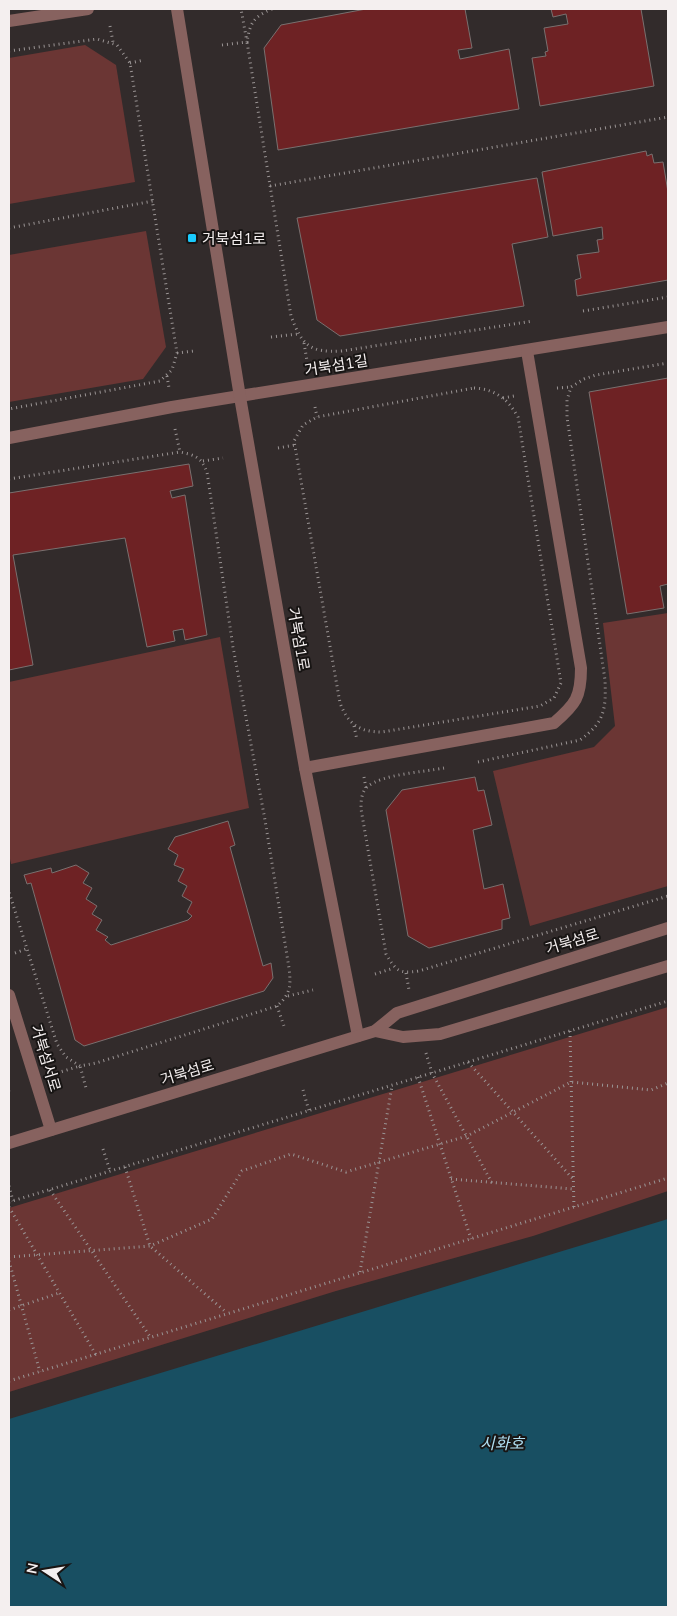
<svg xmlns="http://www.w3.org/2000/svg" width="677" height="1616" font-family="Mulish,'Noto Sans KR',sans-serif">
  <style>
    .green { fill: #6b3634 }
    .water { fill: #184f62 }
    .building { fill: #6e2224; stroke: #79706f }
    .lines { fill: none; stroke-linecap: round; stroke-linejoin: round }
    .path { stroke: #9a9494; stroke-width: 3; stroke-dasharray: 1 4; stroke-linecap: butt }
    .minor { stroke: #87625f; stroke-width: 12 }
    .tertiary { stroke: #87625f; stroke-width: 12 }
    .poi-dot { fill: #1acafc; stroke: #181514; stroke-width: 2 }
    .labels { text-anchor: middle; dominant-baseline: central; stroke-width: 4; stroke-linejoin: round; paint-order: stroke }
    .poi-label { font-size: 15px; fill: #f4efef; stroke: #181514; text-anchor: start }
    .street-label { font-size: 15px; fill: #f4efef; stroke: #181514 }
    .water-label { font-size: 16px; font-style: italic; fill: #b0dff2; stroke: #181514 }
  </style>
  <rect width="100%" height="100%" fill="#322b2b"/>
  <g class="green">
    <path d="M85,45L116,65L135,182L9,204V58Z"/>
    <path d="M146,231L166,347L143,379L9,402V255Z"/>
    <path d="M668,613V886L530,926L493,771L594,747L615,726L603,623Z"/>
    <path d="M220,637L249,808L11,864L9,854V682Z"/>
    <path d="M668,1007V1191L533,1236L336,1291L9,1392V1208Z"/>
  </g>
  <path class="water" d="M668,1219V1607H9V1419Z"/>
  <g class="building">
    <path d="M366,9H465L472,48L458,50L460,59L509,49L519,109L278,150L264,48L281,25Z"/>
    <path d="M551,9H641L654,86L540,106L532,58L546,56L545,52L548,51L544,28L568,24L566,14L553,17Z"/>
    <path d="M646,151L647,156L652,154L654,163L663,162L668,192V280L577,296L575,280L581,278L577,255L599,252L597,240L603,239L602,227L553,236L542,172Z"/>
    <path d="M537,178L548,237L512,244L524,306L340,336L317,320L297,218Z"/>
    <path d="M668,378V584L660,586L664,608L627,614L589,392Z"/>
    <path d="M189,464L193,486L170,491L172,498L185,495L207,635L185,640L183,629L173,631L175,641L147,647L125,538L13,555L33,665L9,670V493Z"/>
    <path d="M475,777L478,791L484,790L492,825L473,830L484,889L503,884L510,918L502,920V929L429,948L408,936L386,810L402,790Z"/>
    <path d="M228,821L235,845L230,847L263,966L271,963L273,978L264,991L84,1046L75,1040L31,883L27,884L24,875L51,868L52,873L76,865L89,873L83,883L92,888L86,899L97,906L92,914L102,920L96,930L108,937L105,940L111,945L188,920L192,916L187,912L192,902L182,896L187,886L178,881L184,869L174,865L178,855L168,849L175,837Z"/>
  </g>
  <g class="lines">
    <g class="path">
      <path d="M272,9C253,17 250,23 247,42L291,316C302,345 309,353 342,351L533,321"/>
      <path d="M110,26L113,42"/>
      <path d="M222,45L247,42L241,9"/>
      <path d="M9,51L97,39L117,45L130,63L177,353L172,370L160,381L9,409"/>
      <path d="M130,63L144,60"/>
      <path d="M270,186L668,117"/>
      <path d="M9,228L153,201"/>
      <path d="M583,311L668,297"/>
      <path d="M271,337L298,334"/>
      <path d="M304,343L308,367"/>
      <path d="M177,353L194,351"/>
      <path d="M167,376L169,388"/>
      <path d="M474,388C495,389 508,399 518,417L561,683L554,698L540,706L382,732C359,732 348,724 340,703L294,441L303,425L317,417Z"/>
      <path d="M557,388L571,387"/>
      <path d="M503,398L514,396"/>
      <path d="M315,407L317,417"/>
      <path d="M175,429L180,452"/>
      <path d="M278,448L295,445"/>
      <path d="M203,461L223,458"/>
      <path d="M9,479L180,452C195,455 201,457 207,472L233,647L265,820L289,968C291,985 291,994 277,1006L96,1063L80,1066L66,1057L57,1044L9,892"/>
      <path d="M354,726L357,740"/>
      <path d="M478,762L580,740C605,722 606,709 605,680L567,417V400L571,387L584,379L596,375L668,363"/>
      <path d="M444,768C424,772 382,774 367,787C361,793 361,802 361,809L386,954C396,971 399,974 419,971L668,896"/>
      <path d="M364,777L366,788"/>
      <path d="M15,953L26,949"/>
      <path d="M406,973L409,990"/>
      <path d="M375,974L394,968"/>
      <path d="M288,996L313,990"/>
      <path d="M277,1006L285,1029"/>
      <path d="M570,1031L574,1209"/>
      <path d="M426,1053L432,1073L492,1183"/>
      <path d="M468,1062L573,1179"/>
      <path d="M57,1073L80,1066L86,1088"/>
      <path d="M418,1077L471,1239"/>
      <path d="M9,1090L13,1089"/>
      <path d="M303,1090L309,1111"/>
      <path d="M103,1149L110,1171"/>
      <path d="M125,1167L150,1246L227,1313"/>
      <path d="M451,1179L573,1189"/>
      <path d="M9,1186L13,1201"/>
      <path d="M50,1190L151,1338"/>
      <path d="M9,1202L668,1001"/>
      <path d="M9,1207L96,1355"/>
      <path d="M9,1257L150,1246L212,1219L242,1171L291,1154L346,1172L467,1136L571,1082L651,1090L668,1083"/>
      <path d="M9,1261L40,1372"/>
      <path d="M360,1272L392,1086"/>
      <path d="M9,1310L59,1293"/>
      <path d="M9,1381L668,1178"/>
    </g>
    <g class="minor">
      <path d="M9,21L88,9"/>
      <path d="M9,438L172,407L668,327"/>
      <path d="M305,768L554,723C576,704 581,697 581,668L527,351"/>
      <path d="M9,995L51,1130"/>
    </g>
    <g class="tertiary">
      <path d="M177,9L240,397L305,768L358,1036"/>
      <path d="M375,1031L403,1037L440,1034L668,966"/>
      <path d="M9,1143L375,1031L397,1013L668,928"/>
    </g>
  </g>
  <rect class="poi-dot" x="187" y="233" width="10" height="10" rx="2.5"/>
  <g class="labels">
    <g class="poi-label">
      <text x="202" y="238">거북섬1로</text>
    </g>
    <g class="street-label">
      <text transform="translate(336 365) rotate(-9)">거북섬1길</text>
      <text transform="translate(299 639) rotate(80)">거북섬1로</text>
      <text transform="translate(572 941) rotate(-17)">거북섬로</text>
      <text transform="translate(46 1058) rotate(73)">거북섬서로</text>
      <text transform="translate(187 1072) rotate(-17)">거북섬로</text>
    </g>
    <g class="water-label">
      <text x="502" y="1443">시화호</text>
    </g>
  </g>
  <rect width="677" height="1616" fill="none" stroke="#f4efef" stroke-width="20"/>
  <g transform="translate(45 1571) rotate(282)" stroke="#181514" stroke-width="4" paint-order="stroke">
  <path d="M0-4L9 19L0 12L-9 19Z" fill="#f4efef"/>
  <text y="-8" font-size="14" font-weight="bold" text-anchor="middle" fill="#f4efef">N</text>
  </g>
</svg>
